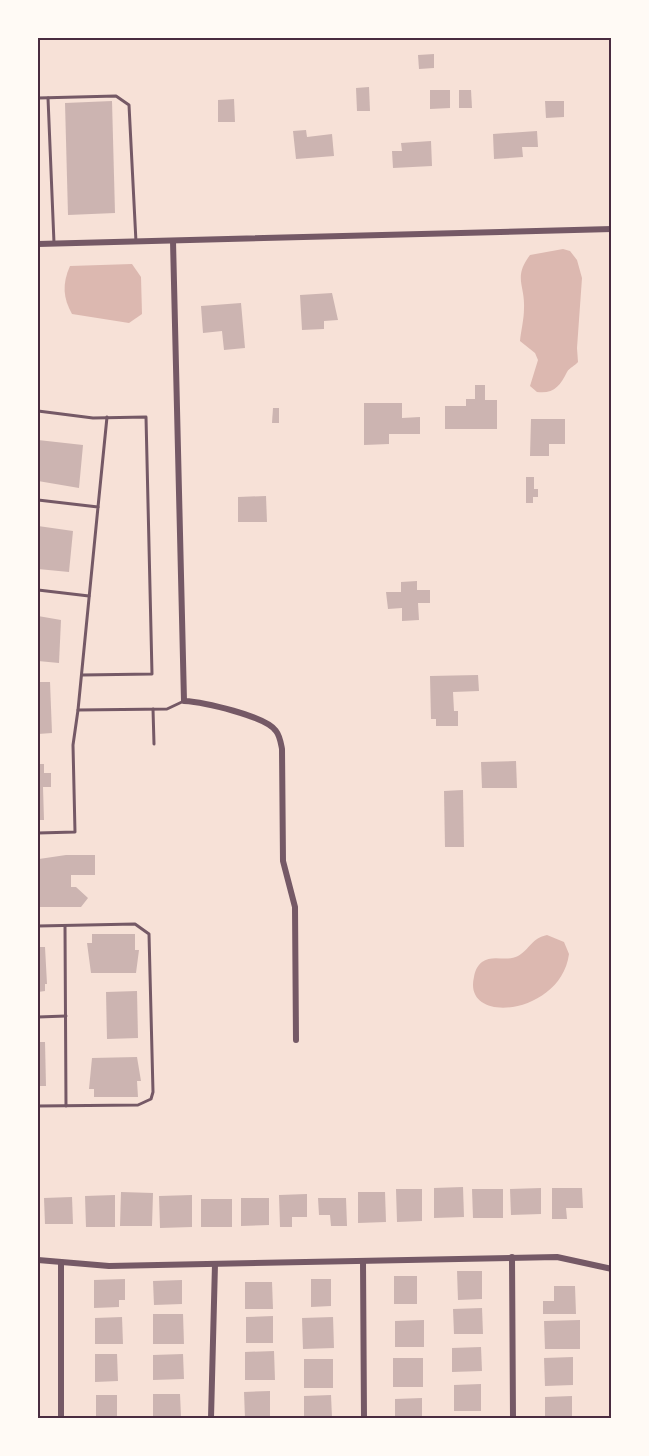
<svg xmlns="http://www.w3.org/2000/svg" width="649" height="1456" font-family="Inter,sans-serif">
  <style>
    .water { fill: #dcb8b0 }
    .building { fill: #ccb4b1 }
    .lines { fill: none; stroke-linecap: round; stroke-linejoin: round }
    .service { stroke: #755966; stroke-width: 3 }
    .minor { stroke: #755966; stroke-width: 6 }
    .neatline { fill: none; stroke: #4a2c40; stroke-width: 2 }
  </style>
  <rect width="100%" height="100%" fill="#f7e1d7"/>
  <g class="water">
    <path d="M563,249L570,251L577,260L582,278L577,348L578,362C575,366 570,367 567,372C560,386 554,394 537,392L530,386L538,360L535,353L520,341C521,330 524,320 524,308C525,284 513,278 530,255Z"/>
    <path d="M132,264L141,277L142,314L129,323L72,314C63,298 62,284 70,266Z"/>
    <path d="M547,935L564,942L569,954C561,1015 462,1026 474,977C475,971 477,966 482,962C492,954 507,962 518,956C530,949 532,938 547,935Z"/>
  </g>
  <g class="building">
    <path d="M434,54V68L419,69L418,55Z"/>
    <path d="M369,87L370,111H357L356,88Z"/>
    <path d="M430,90H450V108L430,109Z"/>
    <path d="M459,90H471L472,108H459Z"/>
    <path d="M234,99L235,122H218V100Z"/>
    <path d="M112,101L115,213L68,215L65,103Z"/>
    <path d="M545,101H564V117L546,118Z"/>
    <path d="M306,130L307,137L332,134L334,156L296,159L293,131Z"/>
    <path d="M537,131L538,147H522L523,157L494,159L493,134Z"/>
    <path d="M431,141L432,166L393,168L392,151H402L401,143Z"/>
    <path d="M332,293L338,320L324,321V329L302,330L300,295Z"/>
    <path d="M241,303L245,348L224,350L222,331L203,333L201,306Z"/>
    <path d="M475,385H485V400H497V429H445V406H466V399H475Z"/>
    <path d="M364,403H402V418L420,417V434H389V444L364,445Z"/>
    <path d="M273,408H279V423H272Z"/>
    <path d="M531,419H565V444H549V456H530Z"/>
    <path d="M38,440L83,445L79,488L38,481Z"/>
    <path d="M526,477H534V489H538V497H533V503H526Z"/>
    <path d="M266,496L267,522H238V497Z"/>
    <path d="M38,526L73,531L69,572L38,569Z"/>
    <path d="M417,581V590H430V603H418L419,620L402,621V608L388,609L386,592H401V582Z"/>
    <path d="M38,616L61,620L59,663L38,661Z"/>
    <path d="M478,675L479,691L453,692L454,711H458V726H436V719H431L430,676Z"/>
    <path d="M38,682H50L52,733L38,734Z"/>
    <path d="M38,749H40V764H44V773H51V787H43L44,820H38Z"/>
    <path d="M516,761L517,788H482L481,762Z"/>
    <path d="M463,790L464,847H445L444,791Z"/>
    <path d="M66,855H95V875H71V887H76L88,898L81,907H39V859Z"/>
    <path d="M92,934H135V950H139L136,973H91L87,943H92Z"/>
    <path d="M38,947H45L47,984H45V991L38,992Z"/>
    <path d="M137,991L138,1038L107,1039L106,992Z"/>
    <path d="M38,1042H45L46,1086H38Z"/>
    <path d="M137,1057L141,1081H137L138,1097H94V1089H89L92,1058Z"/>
    <path d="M463,1187L464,1217L434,1218V1188Z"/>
    <path d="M541,1188V1214L511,1215L510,1189Z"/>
    <path d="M552,1188H582L583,1208H566L567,1219H552Z"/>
    <path d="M396,1189H422V1221L397,1222Z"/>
    <path d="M472,1189H503V1218H473Z"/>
    <path d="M121,1192L153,1193L152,1226H120Z"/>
    <path d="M358,1192H385L386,1222L358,1223Z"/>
    <path d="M307,1194V1217H292V1227H280L279,1195Z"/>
    <path d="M115,1195V1227H86L85,1196Z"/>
    <path d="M192,1195V1227L160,1228L159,1196Z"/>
    <path d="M72,1197L73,1224H45L44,1198Z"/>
    <path d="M241,1198H269V1225L241,1226Z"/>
    <path d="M318,1198H346L347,1226H331L330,1215H319Z"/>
    <rect x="201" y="1199" width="31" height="28"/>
    <path d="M457,1271H482V1299L458,1300Z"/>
    <rect x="394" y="1276" width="23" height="28"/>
    <path d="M125,1279V1300H119V1307L94,1308V1280Z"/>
    <path d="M311,1279H331V1306L311,1307Z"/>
    <path d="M182,1280V1304L154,1305L153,1281Z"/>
    <path d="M245,1282H272L273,1309H245Z"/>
    <path d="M554,1286H575L576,1314H543V1301H554Z"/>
    <path d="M482,1308L483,1334H454L453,1309Z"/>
    <path d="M153,1314H183L184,1344H153Z"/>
    <path d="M273,1316V1343H246V1317Z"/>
    <path d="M122,1317L123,1344H95V1318Z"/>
    <path d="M333,1317L334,1348L303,1349L302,1318Z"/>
    <path d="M424,1320V1347H395V1321Z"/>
    <path d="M580,1320V1349H545L544,1321Z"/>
    <path d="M481,1347L482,1371L452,1372V1348Z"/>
    <path d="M274,1351L275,1380H245V1352Z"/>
    <path d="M95,1354H117L118,1381L95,1382Z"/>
    <path d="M183,1354L184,1379L153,1380V1355Z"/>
    <path d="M573,1357V1385L545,1386L544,1358Z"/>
    <rect x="393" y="1358" width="30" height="29"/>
    <rect x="304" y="1359" width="29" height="29"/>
    <path d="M481,1384V1411H454V1385Z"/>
    <path d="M270,1391V1418H245L244,1392Z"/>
    <path d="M153,1394H180L181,1417H153Z"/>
    <rect x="96" y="1395" width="21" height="23"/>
    <path d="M331,1395L332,1418H304V1396Z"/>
    <path d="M572,1396V1418H545V1397Z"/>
    <path d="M422,1398V1418H395V1399Z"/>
  </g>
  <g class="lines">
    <g class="service">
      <path d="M38,98L116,96L129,105L136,242"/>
      <path d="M48,98L54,243"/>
      <path d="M38,411L93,418L146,417L152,674L82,675"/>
      <path d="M38,500L98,507L78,710L167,709L184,701"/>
      <path d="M98,507L107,417"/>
      <path d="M38,590L89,596"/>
      <path d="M153,709L154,744"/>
      <path d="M38,833L75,832L73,745L78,710"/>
      <path d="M38,926L135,924L149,934L153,1092L151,1099L138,1105L38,1106"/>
      <path d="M65,926L66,1106"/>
      <path d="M38,1017L66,1016"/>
    </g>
    <g class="minor">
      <path d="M173,241L184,701C203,702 266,716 276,731C280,736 281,744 282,749L283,861L295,907L296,1040"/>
      <path d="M38,244L612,229"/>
      <path d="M512,1257L513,1418"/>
      <path d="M38,1260L109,1266L557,1257L612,1269"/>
      <path d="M363,1261L364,1418"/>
      <path d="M61,1263V1418"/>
      <path d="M211,1418L215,1264"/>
    </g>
  </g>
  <rect width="649" height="1456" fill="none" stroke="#fffaf5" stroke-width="78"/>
  <rect x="39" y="39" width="571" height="1378" class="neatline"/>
</svg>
